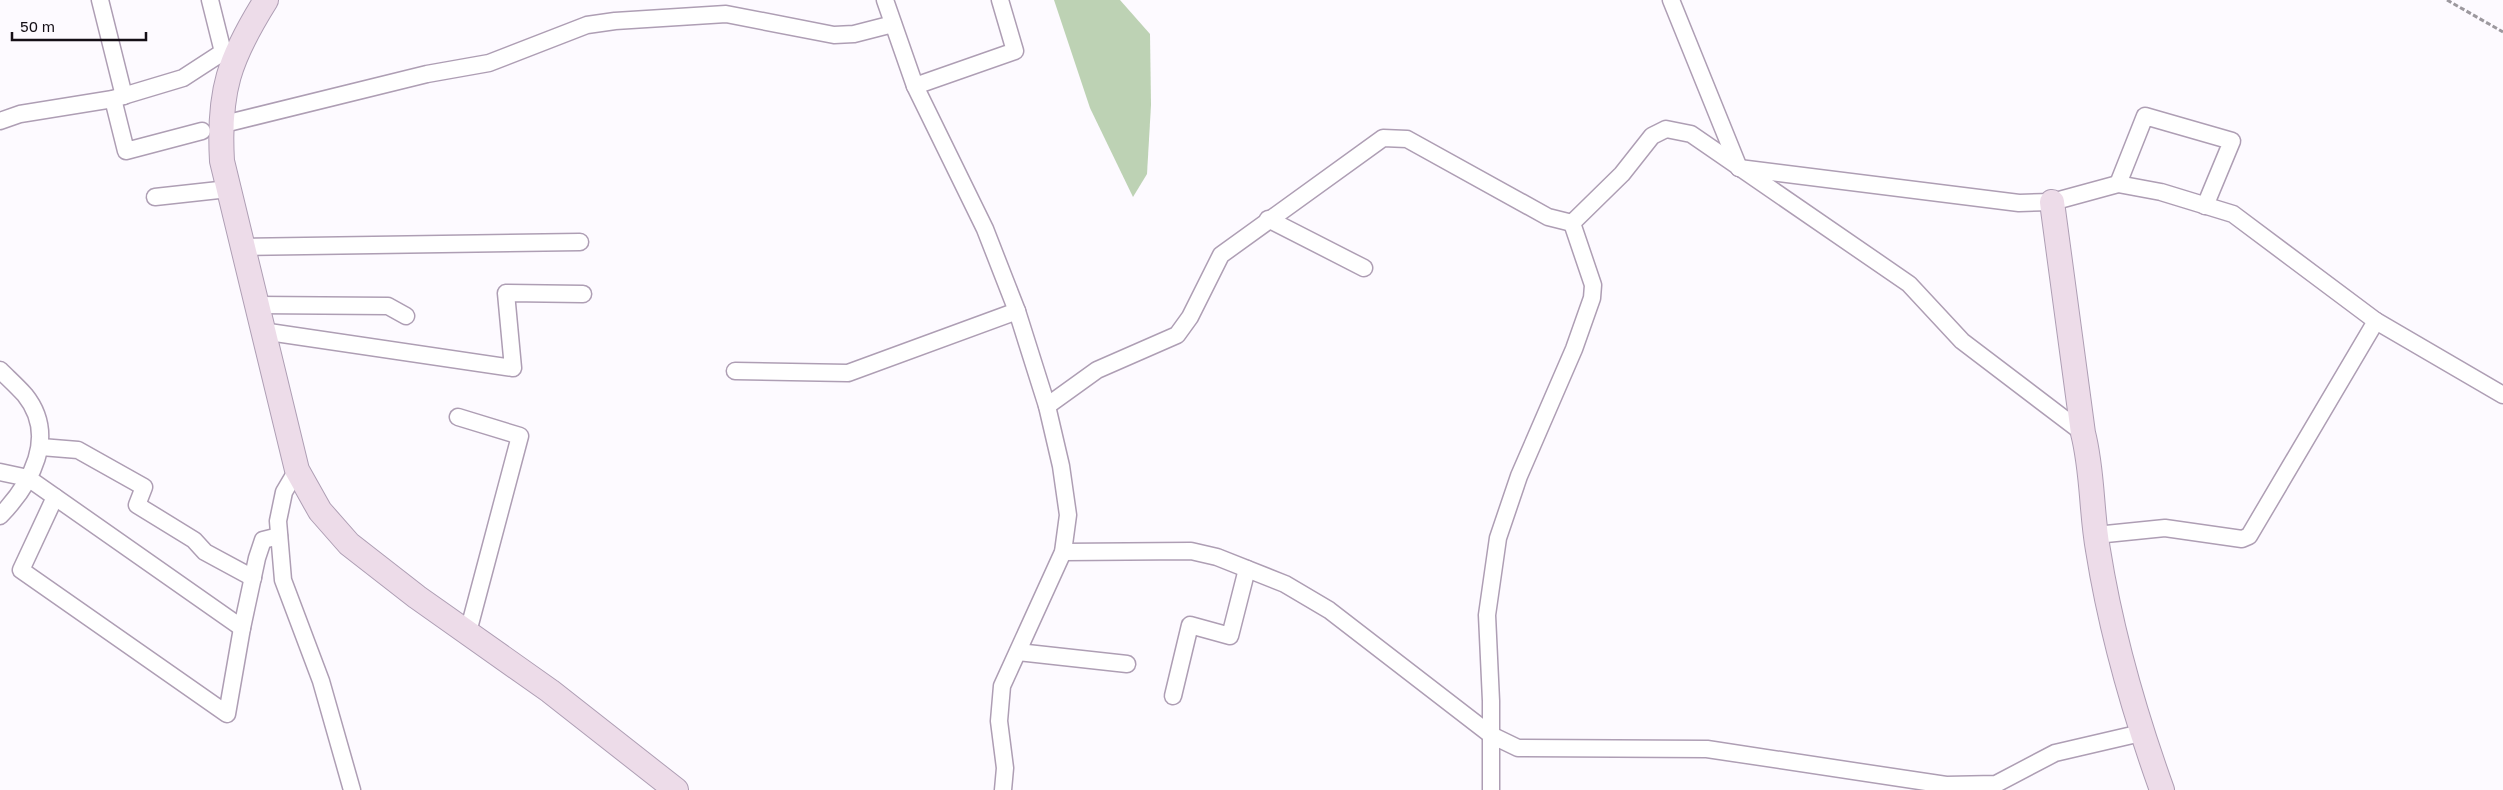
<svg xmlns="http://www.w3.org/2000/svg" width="2503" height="790" font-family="'Golos Text',sans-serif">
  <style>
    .green { fill: #bdd2b4 }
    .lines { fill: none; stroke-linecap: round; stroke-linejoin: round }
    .street-casing { stroke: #ae9eb4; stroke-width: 19 }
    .secondary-casing { stroke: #ae9eb4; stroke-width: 26 }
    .path { stroke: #9c989e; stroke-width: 3; stroke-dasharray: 5 2.5; stroke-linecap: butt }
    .street { stroke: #fff; stroke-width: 16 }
    .secondary { stroke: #eddce9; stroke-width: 24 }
  </style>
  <rect width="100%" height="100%" fill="#fdfaff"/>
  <path class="green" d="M1054,0H1120L1150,34L1151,105L1147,174L1133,197L1090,108Z"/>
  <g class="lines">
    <g class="street-casing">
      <g id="street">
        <path d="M100,0L124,96"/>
        <path d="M210,0L223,52L231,56"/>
        <path d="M885,0L915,86L985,229L1017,311L1047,406L1061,466L1068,515L1063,552L1002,686L999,721L1005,768L1003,790"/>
        <path d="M1671,0L1739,168"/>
        <path d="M915,86L1015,51L1000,0"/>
        <path d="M113,99L126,151L202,131"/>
        <path d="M0,121L20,114L113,99L183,78L223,52"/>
        <path d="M220,125L427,74L489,63L587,25L615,21L726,14L834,35L854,34L893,24"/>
        <path d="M1739,168L2019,203L2052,202L2118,184L2161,192L2233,214L2376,321L2503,395"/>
        <path d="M2118,184L2145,116L2232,141L2205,206"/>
        <path d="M155,197L228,189"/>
        <path d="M1268,219L1364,268"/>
        <path d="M1572,223L1622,174L1652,136L1666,129L1691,134L1909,284L1962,341L2083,433"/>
        <path d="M241,247L580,242"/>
        <path d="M256,305L388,306L406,316"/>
        <path d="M262,331L513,368L506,293L583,294"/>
        <path d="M0,370C8,378 17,386 25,395C58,436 31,484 0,516"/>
        <path d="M735,371L848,373L1017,311"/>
        <path d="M1047,406L1097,370L1177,335L1190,317L1221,255L1383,138L1407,139L1548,217L1572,223"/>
        <path d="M458,417L520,436L468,632"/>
        <path d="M41,447L78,450L144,487L137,505L194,540L205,552L253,578"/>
        <path d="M297,470L284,492L278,521L283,580L321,681L352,790"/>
        <path d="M0,472L28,478L242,628L257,558L263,540L279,536"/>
        <path d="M55,497L21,570L227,714L242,628"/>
        <path d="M2096,535L2165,528L2242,539L2249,536L2376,321"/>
        <path d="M1063,552L1191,551L1217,557L1285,584L1329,610L1491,735L1518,748L1707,749L1946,785L1996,784L2055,753L2141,733"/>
        <path d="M1018,652L1127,664"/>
        <path d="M1173,696L1190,625L1230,636L1247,569"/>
        <path d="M1491,790V701L1487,615L1498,538L1519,476L1574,349L1592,298L1593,285L1572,223"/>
      </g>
    </g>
    <g class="secondary-casing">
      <g id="secondary">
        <path d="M266,0C229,59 218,91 222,161L297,470L320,511L349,544L417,597L550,691L676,790"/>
        <path d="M2052,202L2083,433C2093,472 2091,511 2098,550C2111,632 2134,712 2162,790"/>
      </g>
    </g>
    <path class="path" d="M2447,0L2503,32"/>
    <use href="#street" class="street"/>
    <use href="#secondary" class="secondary"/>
  </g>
  <path d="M12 32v8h134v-8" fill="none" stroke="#150f16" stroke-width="2.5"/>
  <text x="20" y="32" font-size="15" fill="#150f16" stroke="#fdfaff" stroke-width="4" paint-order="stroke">50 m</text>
</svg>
